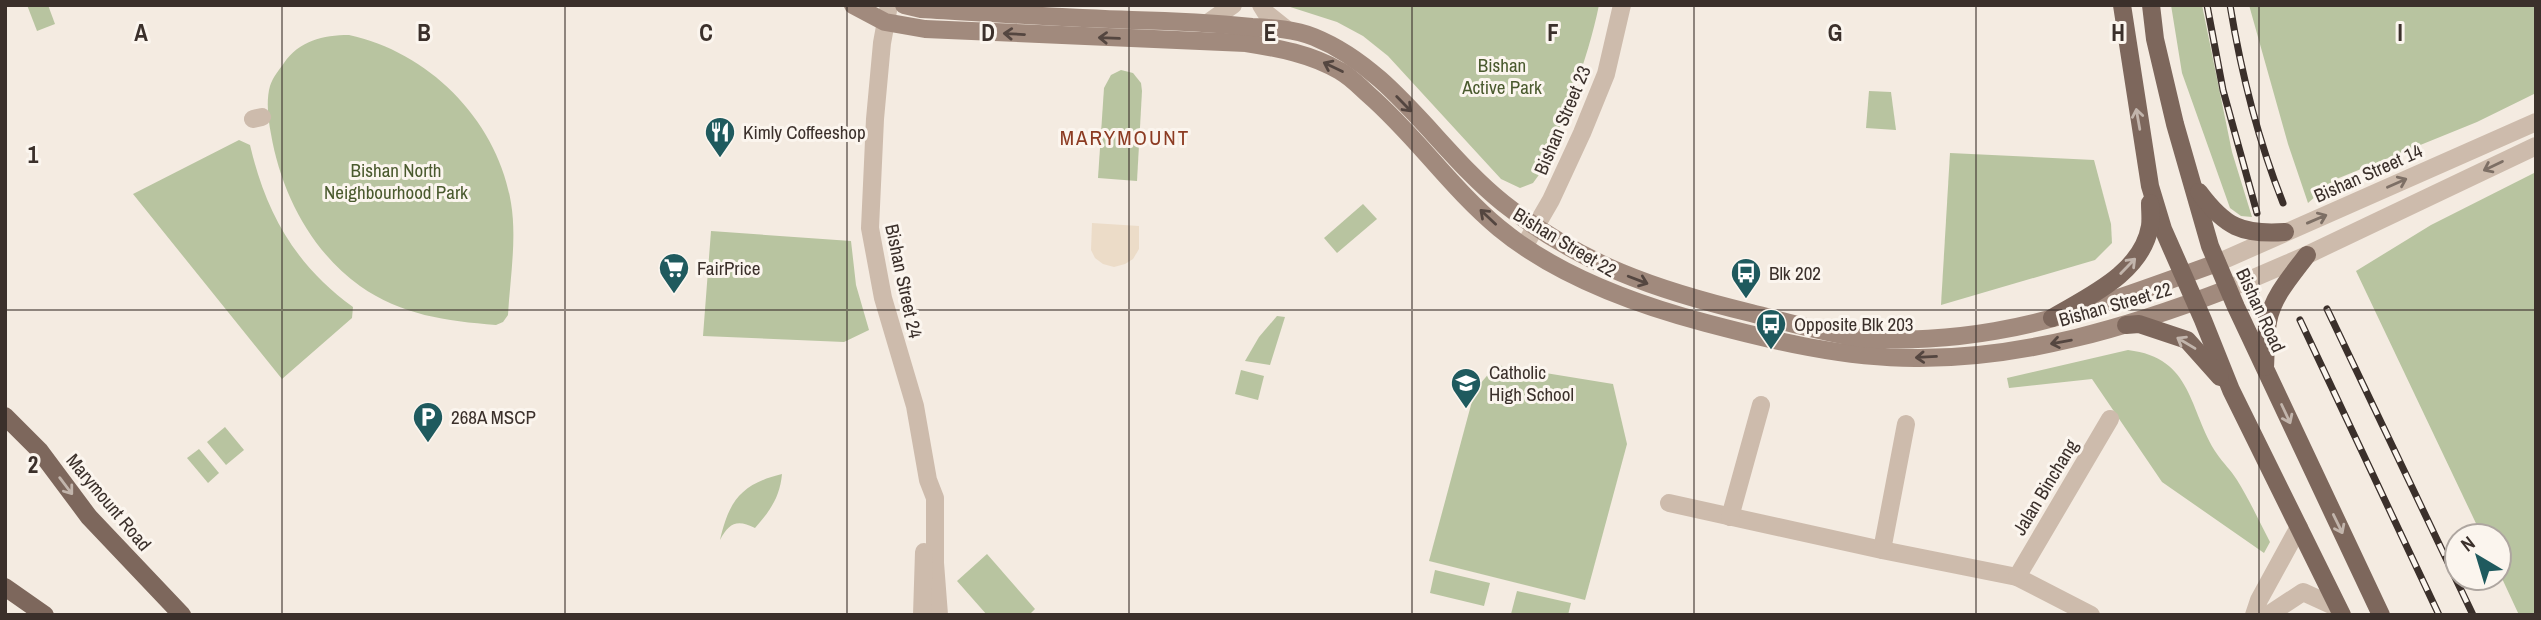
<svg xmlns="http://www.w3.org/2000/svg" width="2541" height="620" font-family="'Archivo Narrow',sans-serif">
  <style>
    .green { fill: #b8c4a0 }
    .plaza { fill: #ecdcc8 }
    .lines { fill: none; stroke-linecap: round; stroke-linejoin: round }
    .minor { stroke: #cdbbac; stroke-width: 18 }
    .tertiary { stroke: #cdbbac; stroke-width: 18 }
    .secondary { stroke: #a18a7d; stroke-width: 18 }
    .primary { stroke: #7d675c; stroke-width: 18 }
    .rail-casing { stroke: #3b302b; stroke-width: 7 }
    .rail { stroke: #fbf5ee; stroke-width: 4.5; stroke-dasharray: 13; stroke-linecap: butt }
    .oneway { stroke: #544640 }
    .oneway2 { stroke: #c2b5ac }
    .oneway3 { stroke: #7d6f65 }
    .grid { fill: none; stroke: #3b302b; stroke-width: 2; stroke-opacity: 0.55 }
    .labels { text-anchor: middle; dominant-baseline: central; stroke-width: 6; stroke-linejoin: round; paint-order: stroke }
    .park-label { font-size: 19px; fill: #4a5a2e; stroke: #fbf5ee }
    .street-label { font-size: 19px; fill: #3b302b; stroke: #fbf5ee }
    .poi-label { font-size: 19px; fill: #3b302b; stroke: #fbf5ee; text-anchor: start }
    .neighbourhood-label { font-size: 21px; letter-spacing: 2px; fill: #8c3b22; stroke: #fbf5ee }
    .grid-label { font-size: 23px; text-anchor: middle; font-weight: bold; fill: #3b302b; stroke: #fbf5ee; stroke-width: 6; stroke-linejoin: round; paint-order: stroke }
  </style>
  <rect width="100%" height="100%" fill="#f4ebe1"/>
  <g class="green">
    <path d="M27,5H48L55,24L37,31Z"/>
    <path d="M1284,5H1599C1587,64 1564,117 1541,172L1533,183L1520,188L1501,179L1388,56L1363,36L1337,22Z"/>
    <path d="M2171,5H2202L2232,152L2252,217L2241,216L2230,208L2182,73Z"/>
    <path d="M2249,5H2536V93L2477,122L2334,180L2308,203L2288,144Z"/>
    <path d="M349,35C429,52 498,121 511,203C517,239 510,279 508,315L503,322L496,325C446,321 401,315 360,286C310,250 281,192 271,134C268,119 266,100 270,86C273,77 279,70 284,63C299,41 323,35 349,35Z"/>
    <path d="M1121,70L1133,73L1141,83L1142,91L1137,181L1098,178L1104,88L1111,75Z"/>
    <path d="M1869,91L1891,92L1896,130L1866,128Z"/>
    <path d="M239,140L250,145C266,213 295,265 353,307L352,318L282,379L133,194Z"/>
    <path d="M1950,153L2094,160L2111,224L2112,243L2095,260L1941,305Z"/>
    <path d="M2536,172V615H2519L2499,572V536H2482L2356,271L2431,225Z"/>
    <path d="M1363,204L1377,219L1337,253L1324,238Z"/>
    <path d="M711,231L851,241L856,285L869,330L844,342L703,336Z"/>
    <path d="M1277,316L1285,317L1270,365L1245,361L1259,337Z"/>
    <path d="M2128,350C2194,358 2188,410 2217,454C2223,463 2231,470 2237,480C2249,499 2259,521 2270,542L2264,553L2162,482L2092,379L2009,388L2007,378Z"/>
    <path d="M1496,365L1613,384L1627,444L1585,600L1429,561L1475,390Z"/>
    <path d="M1241,370L1264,376L1258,400L1235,394Z"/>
    <path d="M225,427L244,450L226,465L207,442Z"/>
    <path d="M199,449L219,473L208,483L187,458Z"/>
    <path d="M782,474C780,497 770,511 755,528C737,519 729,523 720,540C729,501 741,484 782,474Z"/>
    <path d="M987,554L1035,609L1029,615H987L957,581Z"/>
    <path d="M1435,570L1490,583L1484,606L1430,593Z"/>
    <path d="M1517,591L1571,603L1568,615L1511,614Z"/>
  </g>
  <path class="plaza" d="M1092,223L1139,226V249L1133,259L1125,264L1114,267L1103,264L1095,258L1091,250Z"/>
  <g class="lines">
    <g class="minor">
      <path d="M889,5L882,43L875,119L870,228L883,298L915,406L928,480L935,498V563L939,615"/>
      <path d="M1261,5L1266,13L1286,29"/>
      <path d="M1209,22L1233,5"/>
      <path d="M253,119L262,117"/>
      <path d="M1525,245L1551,200L1582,133L1606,74L1622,5"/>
      <path d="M1669,503L1882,550L2017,577L2091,615"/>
      <path d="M1730,517L1761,405"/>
      <path d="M1882,550L1906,424"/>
      <path d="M2017,577L2110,419"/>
      <path d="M922,615L924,552"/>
      <path d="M2254,615L2259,600L2299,527"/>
      <path d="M2268,615L2303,592L2338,608"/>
    </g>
    <g class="tertiary">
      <path d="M2217,263L2536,122"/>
      <path d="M2228,289L2307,255L2536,146"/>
    </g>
    <g class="secondary">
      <path d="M853,5L885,22L925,29L1246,43C1278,48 1311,54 1340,71C1351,77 1360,87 1369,95C1416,136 1451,188 1499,228C1557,276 1634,304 1706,323C1774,341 1844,358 1915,358C2023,359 2129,327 2228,289"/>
      <path d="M904,5L921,9C992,13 1062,18 1132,20C1172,21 1212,23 1252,27C1273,28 1294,29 1314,37C1393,69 1438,151 1503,203C1582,265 1656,290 1751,313C1787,322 1824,333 1861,338C1902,342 1955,338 1995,331C2071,318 2144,289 2217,263"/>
    </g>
    <g class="primary">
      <path d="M2122,5L2150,186L2163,229L2203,320L2231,390L2342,615"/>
      <path d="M2151,5L2155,39L2175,124L2210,246L2236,307L2381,615"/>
      <path d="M2199,192C2225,227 2242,235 2285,232"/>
      <path d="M2052,318C2089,296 2142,273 2150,226C2151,219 2150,211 2150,203"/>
      <path d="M2126,325L2139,324L2187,340L2220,377"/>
      <path d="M2265,367C2266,352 2265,336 2268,322C2272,297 2292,275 2307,255"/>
      <path d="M5,416L39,450L89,517L182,615"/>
      <path d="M5,587L45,615"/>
    </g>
    <g class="rail-casing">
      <g id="rail">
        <path d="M2207,5L2223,90L2257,213"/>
        <path d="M2230,5C2241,72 2258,140 2283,203"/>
        <path d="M2327,309L2473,615"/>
        <path d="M2300,320L2439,615"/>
      </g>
    </g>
    <use href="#rail" class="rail"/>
  </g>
  <defs><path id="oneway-shaft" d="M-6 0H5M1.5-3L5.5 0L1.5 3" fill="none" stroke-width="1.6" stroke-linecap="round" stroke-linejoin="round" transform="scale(1.75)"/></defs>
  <g class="oneway">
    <use href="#oneway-shaft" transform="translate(1014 34) rotate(-177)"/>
    <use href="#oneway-shaft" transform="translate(1109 38) rotate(-178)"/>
    <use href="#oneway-shaft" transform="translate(1333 67) rotate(-154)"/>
    <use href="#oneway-shaft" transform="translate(1404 104) rotate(46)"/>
    <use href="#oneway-shaft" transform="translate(1488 217) rotate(-137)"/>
    <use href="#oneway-shaft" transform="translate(1638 280) rotate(21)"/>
    <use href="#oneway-shaft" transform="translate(2061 342) rotate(170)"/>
    <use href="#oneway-shaft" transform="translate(1926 357) rotate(177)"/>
  </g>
  <g class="oneway2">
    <use href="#oneway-shaft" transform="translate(2138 119) rotate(-100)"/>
    <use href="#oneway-shaft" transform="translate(2128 266) rotate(-46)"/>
    <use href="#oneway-shaft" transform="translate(2186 343) rotate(-149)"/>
    <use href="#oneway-shaft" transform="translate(2286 414) rotate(65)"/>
    <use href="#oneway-shaft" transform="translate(66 486) rotate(53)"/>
    <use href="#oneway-shaft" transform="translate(2338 524) rotate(64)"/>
  </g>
  <g class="oneway3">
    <use href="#oneway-shaft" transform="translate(2493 166) rotate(154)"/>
    <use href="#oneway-shaft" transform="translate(2397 183) rotate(-24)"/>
    <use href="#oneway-shaft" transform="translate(2317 219) rotate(-23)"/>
  </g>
  <path class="grid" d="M282,5V615M565,5V615M847,5V615M1129,5V615M1412,5V615M1694,5V615M1976,5V615M2259,5V615M5,310H2536"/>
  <defs>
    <g id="restaurant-pin" transform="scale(1.575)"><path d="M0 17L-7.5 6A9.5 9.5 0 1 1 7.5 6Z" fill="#1f5a5e" stroke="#fbf5ee"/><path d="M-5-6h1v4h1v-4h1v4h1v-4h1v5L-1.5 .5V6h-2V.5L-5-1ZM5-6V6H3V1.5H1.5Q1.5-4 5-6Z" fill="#fff"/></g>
    <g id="supermarket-pin" transform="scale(1.575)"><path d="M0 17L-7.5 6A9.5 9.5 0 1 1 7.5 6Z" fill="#1f5a5e" stroke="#fbf5ee"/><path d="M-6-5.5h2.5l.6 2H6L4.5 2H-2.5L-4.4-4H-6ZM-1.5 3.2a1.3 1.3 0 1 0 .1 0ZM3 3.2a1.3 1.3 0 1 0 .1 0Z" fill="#fff"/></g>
    <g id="bus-pin" transform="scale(1.575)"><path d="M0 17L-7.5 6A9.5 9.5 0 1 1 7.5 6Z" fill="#1f5a5e" stroke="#fbf5ee"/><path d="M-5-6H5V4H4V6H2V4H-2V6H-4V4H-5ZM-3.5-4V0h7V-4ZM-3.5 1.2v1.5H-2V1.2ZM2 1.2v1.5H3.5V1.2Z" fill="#fff"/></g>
    <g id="school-pin" transform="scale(1.575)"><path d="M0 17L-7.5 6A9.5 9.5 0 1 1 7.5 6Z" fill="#1f5a5e" stroke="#fbf5ee"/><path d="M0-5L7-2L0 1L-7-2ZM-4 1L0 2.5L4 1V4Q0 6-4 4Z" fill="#fff"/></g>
    <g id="parking-pin" transform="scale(1.575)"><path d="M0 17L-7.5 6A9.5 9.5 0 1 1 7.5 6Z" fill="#1f5a5e" stroke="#fbf5ee"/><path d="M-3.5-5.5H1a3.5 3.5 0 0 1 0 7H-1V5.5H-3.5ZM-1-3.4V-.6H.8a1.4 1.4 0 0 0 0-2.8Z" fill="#fff"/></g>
  </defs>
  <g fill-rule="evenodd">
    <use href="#restaurant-pin" x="720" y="132"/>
    <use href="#supermarket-pin" x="674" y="268"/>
    <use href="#bus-pin" x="1746" y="273"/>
    <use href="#bus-pin" x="1771" y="324"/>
    <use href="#school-pin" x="1466" y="383"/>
    <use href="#parking-pin" x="428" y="417"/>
  </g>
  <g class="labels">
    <g class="park-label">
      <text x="1502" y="65">Bishan<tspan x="1502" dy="22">Active Park</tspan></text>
      <text x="396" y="170">Bishan North<tspan x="396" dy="22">Neighbourhood Park</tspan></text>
    </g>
    <g class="street-label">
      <text transform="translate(1562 120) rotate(-67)">Bishan Street 23</text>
      <text transform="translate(2368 173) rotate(-24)">Bishan Street 14</text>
      <text transform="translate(1565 242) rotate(31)">Bishan Street 22</text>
      <text transform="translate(904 281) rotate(78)">Bishan Street 24</text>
      <text transform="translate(2115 304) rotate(-16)">Bishan Street 22</text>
      <text transform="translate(2261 310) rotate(65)">Bishan Road</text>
      <text transform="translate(2045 487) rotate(-59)">Jalan Binchang</text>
      <text transform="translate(109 502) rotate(50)">Marymount Road</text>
    </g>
    <g class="poi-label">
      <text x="743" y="132">Kimly Coffeeshop</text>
      <text x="697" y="268">FairPrice</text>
      <text x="1769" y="273">Blk 202</text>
      <text x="1794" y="324">Opposite Blk 203</text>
      <text x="1489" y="372">Catholic<tspan x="1489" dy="22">High School</tspan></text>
      <text x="451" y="417">268A MSCP</text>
    </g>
    <g class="neighbourhood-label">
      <text x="1125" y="137">MARYMOUNT</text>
    </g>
  </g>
  <g class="grid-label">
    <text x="141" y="41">A</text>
    <text x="424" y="41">B</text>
    <text x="706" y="41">C</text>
    <text x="988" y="41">D</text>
    <text x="1270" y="41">E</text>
    <text x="1553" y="41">F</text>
    <text x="1835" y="41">G</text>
    <text x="2118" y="41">H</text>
    <text x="2400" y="41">I</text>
    <text x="33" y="163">1</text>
    <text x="33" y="473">2</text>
  </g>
  <rect width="2541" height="620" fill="none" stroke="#3b302b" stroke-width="14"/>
  <g transform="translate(2478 557) rotate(322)"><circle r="33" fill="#fbf5ee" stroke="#aea6a0" stroke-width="2"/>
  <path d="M0-5L12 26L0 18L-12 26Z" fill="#1f5a5e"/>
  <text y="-10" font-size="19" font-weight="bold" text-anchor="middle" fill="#3b302b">N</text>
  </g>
</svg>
